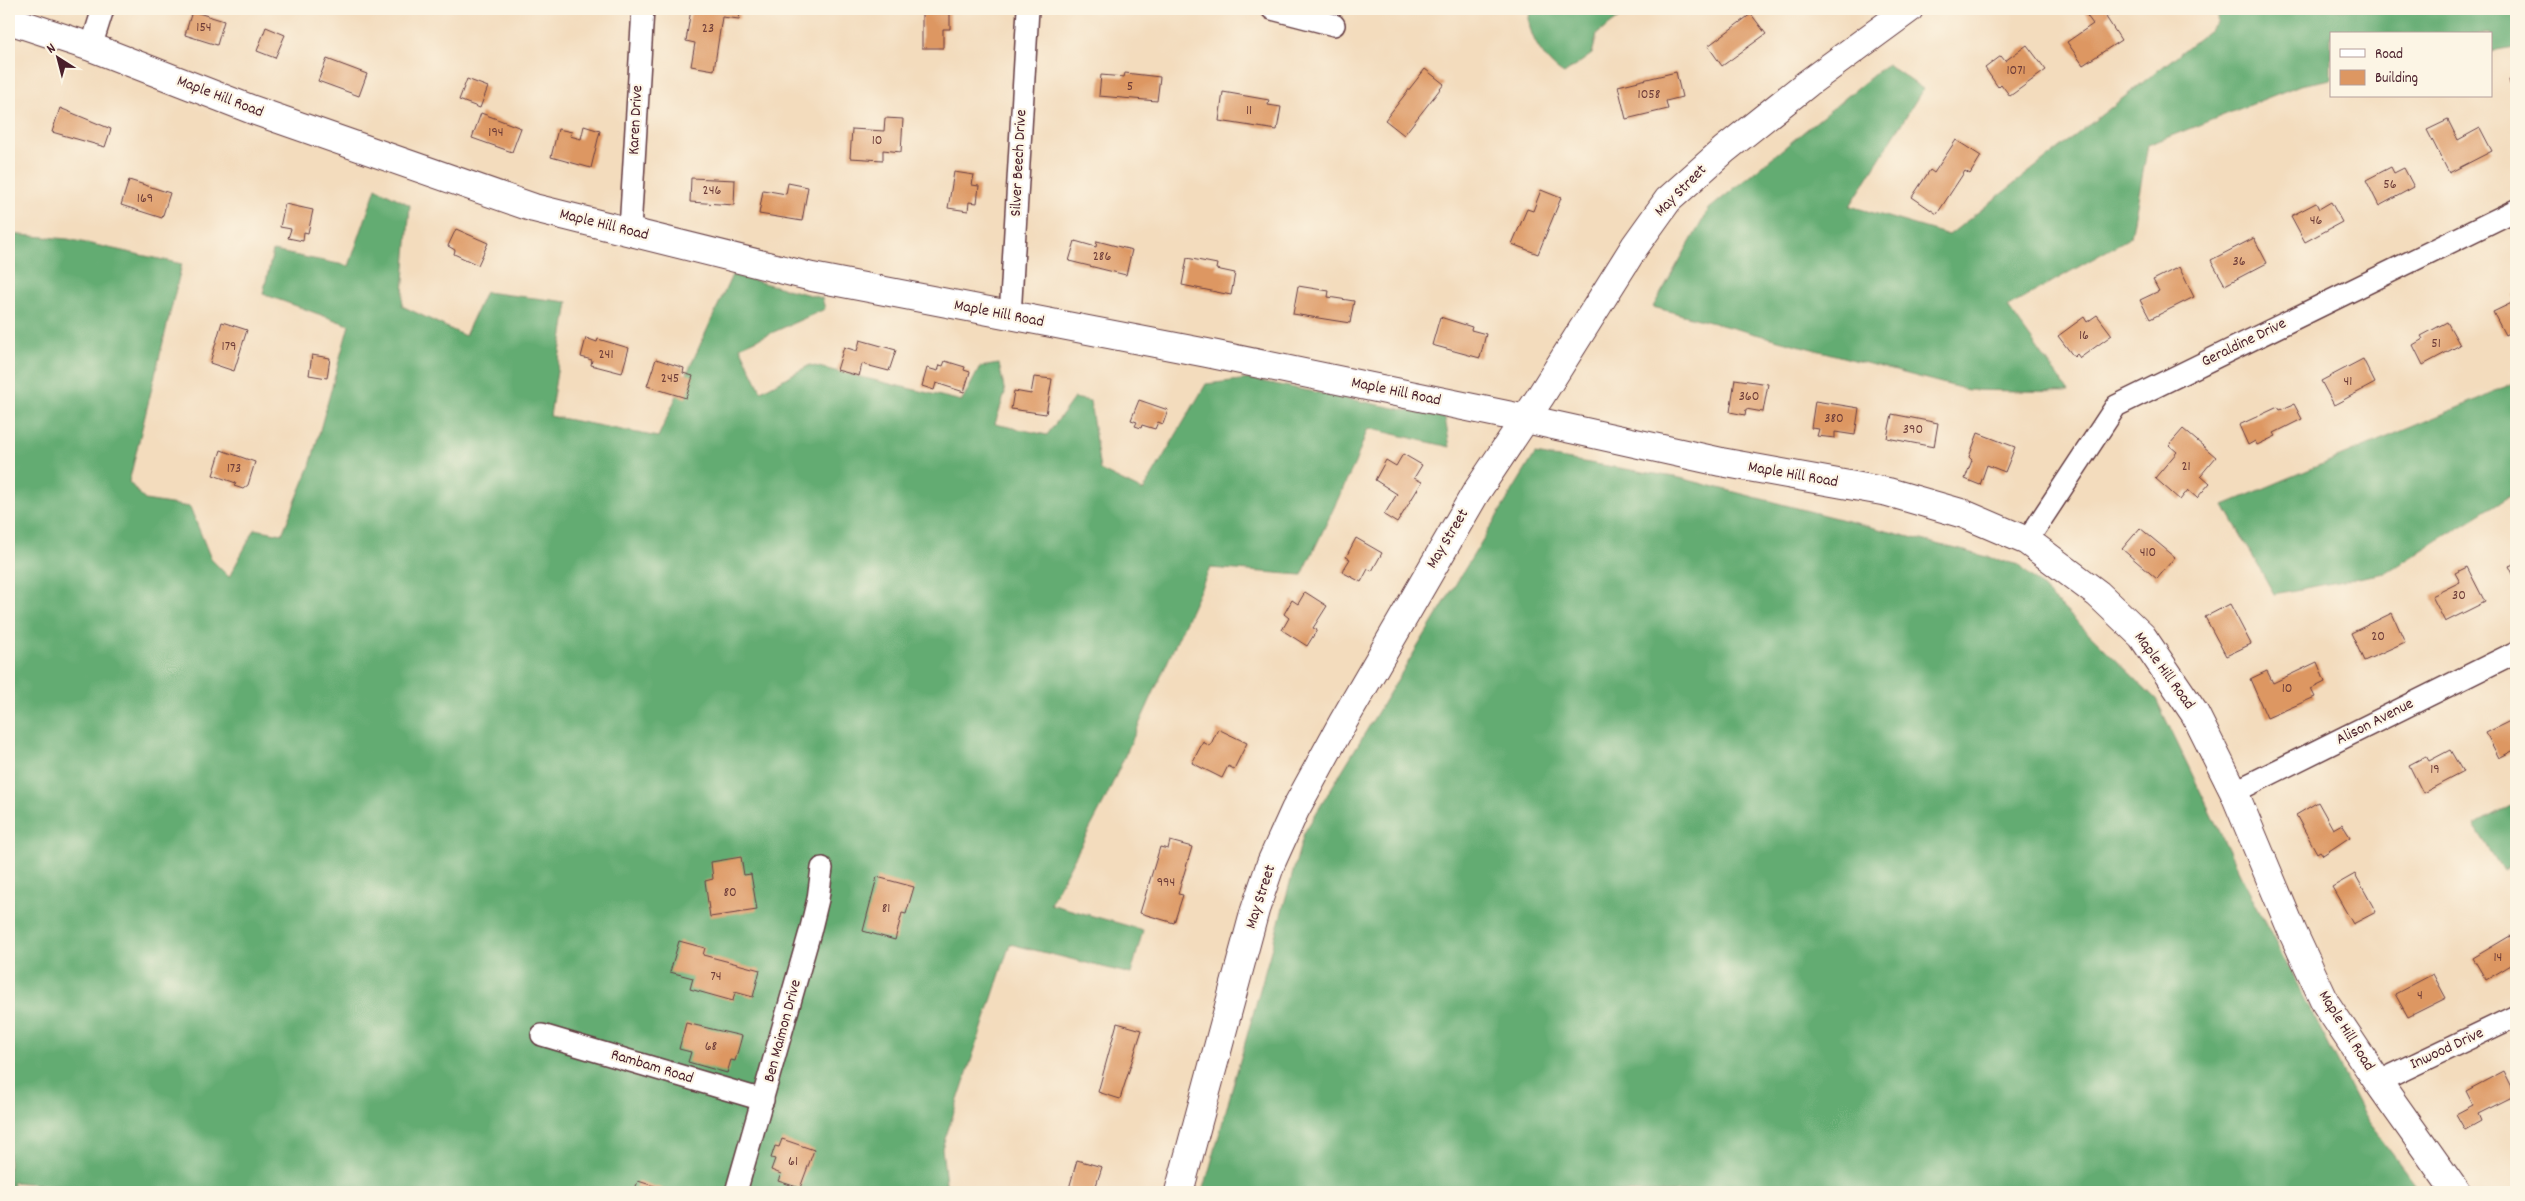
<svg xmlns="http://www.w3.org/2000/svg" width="2525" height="1201" font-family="Dekko,sans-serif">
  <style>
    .forest { fill: #64ac72; stroke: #57664e }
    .building { fill: #dd9762 }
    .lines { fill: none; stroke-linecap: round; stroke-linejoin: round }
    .street-casing { stroke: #633b41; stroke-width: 24 }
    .secondary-casing { stroke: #633b41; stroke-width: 30 }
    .street { stroke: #fff; stroke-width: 21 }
    .secondary { stroke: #fff; stroke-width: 28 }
    .labels { text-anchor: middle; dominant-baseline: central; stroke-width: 4.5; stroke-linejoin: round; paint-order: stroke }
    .number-label { font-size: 14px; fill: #6f3d39 }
    .street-label { font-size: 16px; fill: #4a1f2b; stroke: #fcf5e5 }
  </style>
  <rect width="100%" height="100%" fill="#fcf5e5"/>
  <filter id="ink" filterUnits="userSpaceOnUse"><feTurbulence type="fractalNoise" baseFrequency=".02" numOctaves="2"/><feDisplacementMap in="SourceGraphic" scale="10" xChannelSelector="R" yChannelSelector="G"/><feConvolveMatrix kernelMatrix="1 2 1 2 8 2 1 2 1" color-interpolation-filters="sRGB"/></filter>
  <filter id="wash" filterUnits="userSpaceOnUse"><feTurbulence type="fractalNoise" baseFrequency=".0096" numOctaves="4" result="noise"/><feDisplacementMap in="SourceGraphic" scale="20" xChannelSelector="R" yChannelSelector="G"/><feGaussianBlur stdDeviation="1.12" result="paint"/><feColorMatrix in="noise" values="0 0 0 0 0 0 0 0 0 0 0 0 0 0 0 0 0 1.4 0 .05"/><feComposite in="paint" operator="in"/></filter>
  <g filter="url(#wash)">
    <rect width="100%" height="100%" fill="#f3dcbd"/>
    <g class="forest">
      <path d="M1531,9H1631L1597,34L1592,54L1564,74C1546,64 1522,30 1531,9Z"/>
      <path d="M2218,9H2516V47L2491,51V34H2331V79L2300,85L2148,145L2131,237L2008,307L2069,392L1968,390L1653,307L1709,209L1887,64L1923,89L1850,206L1949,235L2217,24Z"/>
      <path d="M376,188L410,205L402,306L465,336L485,292L568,302L550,416L658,437L732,275L822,298L825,309L740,347L761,391L810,365L962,401L980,367L999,364L1005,393L995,424L1047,435L1074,398L1090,401L1100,470L1143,491L1206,384L1249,379L1445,418L1450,447L1368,428L1355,463L1302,575L1210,568L1104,802L1050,904L1143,930L1131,974L1010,944L942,1148L947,1192H63L62,1186L12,1182L15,1192H9V234L68,239L182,264L129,482L145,500L190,507L211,559L229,577L255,529L282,534L310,466L349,325L263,294L273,251L349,266Z"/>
      <path d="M2516,381V492L2385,573L2274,594L2224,505L2481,398Z"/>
      <path d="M1535,454L1680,478L2019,565L2156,699L2241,876L2369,1123L2421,1192H1203L1304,833Z"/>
      <path d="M2516,802V863L2503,871L2474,825Z"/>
    </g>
    <g id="blocks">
      <g class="building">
        <path d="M691,9H741L739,19L722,17L714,70L691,66L695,43L686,41Z"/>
        <path d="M922,9H950V29H943V48H922Z"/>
        <path d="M2082,9H2106L2110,14L2106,17L2121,40L2083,65L2067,42L2093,24Z"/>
        <path d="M192,11L224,21L217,45L185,35Z"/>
        <path d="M1751,14L1766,34L1722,66L1708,46Z"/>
        <path d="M266,27L285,35L275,58L257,51Z"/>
        <path d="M2027,45L2046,70L2010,96L2001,84L1998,87L1985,68L2001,56L2005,61Z"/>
        <path d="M327,59L367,74L359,96L318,81Z"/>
        <path d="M1425,69L1444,84L1404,135L1385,120Z"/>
        <path d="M1676,72L1682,97L1666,101L1668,109L1626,119L1618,86Z"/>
        <path d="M1125,73L1160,77L1157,101L1099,96L1101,75L1124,77Z"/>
        <path d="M2516,78V106L2509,80Z"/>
        <path d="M467,79L488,87L480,108L459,100Z"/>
        <path d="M1223,92L1269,100L1268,105L1281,107L1277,130L1219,121Z"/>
        <path d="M60,108L111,129L105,147L52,132Z"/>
        <path d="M481,113L521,128L512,152L472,138Z"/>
        <path d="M885,118L903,119L901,152L883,150V160L850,158L852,129L884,131Z"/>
        <path d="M2448,120L2458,140L2480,128L2492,151L2449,173L2427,130Z"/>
        <path d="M584,126L600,131L591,168L551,157L558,129L572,132L570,136L581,139Z"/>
        <path d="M1956,140L1981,156L1970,174L1965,171L1937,214L1912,197L1930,170L1934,173Z"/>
        <path d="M2391,167L2394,173L2404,168L2414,187L2379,206L2366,180Z"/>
        <path d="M954,172L974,175L972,185L979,186L977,203L969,202L968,211L948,208Z"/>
        <path d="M691,178L735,180L734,205L690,202Z"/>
        <path d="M129,180L170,193L162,218L121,205Z"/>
        <path d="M788,183L808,187L802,221L759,214L763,190L786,194Z"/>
        <path d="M1541,190L1561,198L1538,254L1512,244L1527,209L1533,211Z"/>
        <path d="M2331,202L2342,222L2305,242L2291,216L2316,203L2319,209Z"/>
        <path d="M285,204L313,210L308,233L304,232L303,241L288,238L291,229L280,227Z"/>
        <path d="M456,229L488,243L478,265L454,254L455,250L448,246Z"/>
        <path d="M2254,238L2267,263L2225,285L2211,260Z"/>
        <path d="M1075,241L1096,247L1097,241L1132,250L1126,275L1069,261Z"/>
        <path d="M1187,258L1217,264L1216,269L1235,273L1231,295L1182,285Z"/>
        <path d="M2179,267L2194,297L2150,319L2140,300L2159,291L2153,280Z"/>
        <path d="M1298,286L1329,291L1328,297L1354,301L1350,323L1293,314Z"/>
        <path d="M2516,293V329L2505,335L2493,312L2516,301L2513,295Z"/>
        <path d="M2097,315L2112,335L2080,358L2077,354L2074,357L2058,336L2084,317L2087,322Z"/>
        <path d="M1440,317L1472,327L1471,330L1486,334L1480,358L1432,345Z"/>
        <path d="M222,322L247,330L234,371L210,363Z"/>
        <path d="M2447,322L2460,345L2423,365L2413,345L2423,339L2421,336Z"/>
        <path d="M586,338L597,342L598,339L629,348L622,373L591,365L592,360L581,357Z"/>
        <path d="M860,340L896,350L889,371L862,364L859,376L837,370L844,347L857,351Z"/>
        <path d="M312,355L330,358L327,378L309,375Z"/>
        <path d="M656,359L684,368L683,373L693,376L686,398L647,386Z"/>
        <path d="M2363,359L2375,383L2334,405L2321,381Z"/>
        <path d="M945,361L965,367L964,370L970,372L964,392L936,383L934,390L922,386L927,368L938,371L940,365L943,366Z"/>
        <path d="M1034,377L1052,379L1046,414L1011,409L1014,391L1031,394Z"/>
        <path d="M1735,379L1768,384L1763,412L1746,409L1745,415L1730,412Z"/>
        <path d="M1139,400L1168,410L1163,424L1158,422L1155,429L1142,425L1141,428L1135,426L1137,422L1131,420Z"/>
        <path d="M1815,401L1859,408L1855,435L1835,432V438L1817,436L1819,429L1811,428Z"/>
        <path d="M2294,404L2302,419L2274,433L2276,436L2257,445L2255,441L2248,445L2239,425L2278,407L2280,410Z"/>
        <path d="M1892,414L1938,423L1934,447L1887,438Z"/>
        <path d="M2183,429L2216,457L2201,475L2210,483L2197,498L2188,490L2180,500L2155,478L2177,452L2169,445Z"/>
        <path d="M1978,433L2015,447L2005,472L1987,465L1980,485L1965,479L1972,460L1969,457Z"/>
        <path d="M221,450L255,462L248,485L243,489L234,486L236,483L213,475Z"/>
        <path d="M1403,454L1422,465L1414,478L1422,482L1397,523L1384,515L1397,494L1375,480L1386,460L1396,466Z"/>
        <path d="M2140,528L2175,557L2157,579L2122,549Z"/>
        <path d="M1356,538L1382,553L1372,571L1368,569L1361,582L1342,572L1350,559L1346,557Z"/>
        <path d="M2516,563V580L2509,566Z"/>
        <path d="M2467,567L2485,602L2445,622L2432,596L2460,582L2455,573Z"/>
        <path d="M1305,592L1327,606L1313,628L1317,630L1307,646L1282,630L1289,618L1284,614L1292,600L1298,604Z"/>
        <path d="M2230,604L2251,644L2226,656L2205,617Z"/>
        <path d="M2392,613L2405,642L2364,661L2351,633Z"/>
        <path d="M2317,662L2325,682L2311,689L2315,697L2267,718L2250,679L2267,671L2273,683Z"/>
        <path d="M2510,721L2512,724L2516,722V749L2499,758L2486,733Z"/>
        <path d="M1218,729L1247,743L1234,769L1228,766L1222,778L1192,763L1203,742L1210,746Z"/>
        <path d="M2450,750L2463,772L2423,793L2409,765L2426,756L2429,761Z"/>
        <path d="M2318,802L2333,829L2342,824L2350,837L2323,855L2320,851L2317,853L2296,815Z"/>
        <path d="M1170,841L1192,847L1178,894L1183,895L1174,923L1140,913L1160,847L1168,849Z"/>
        <path d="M741,857L744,875L751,874L757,910L710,917L705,881L713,879L711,862Z"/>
        <path d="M2355,874L2376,912L2353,924L2332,887Z"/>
        <path d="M877,877L914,887L906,914L902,913L895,940L863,931Z"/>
        <path d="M2510,936L2516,946V962L2486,980L2473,958Z"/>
        <path d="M679,941L705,948L703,955L760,970L753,997L735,992L733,1001L690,989L693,978L670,972Z"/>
        <path d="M2433,974L2446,998L2408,1017L2395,994Z"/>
        <path d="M686,1023L742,1036L735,1061L731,1060L727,1073L688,1062L691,1052L679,1049Z"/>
        <path d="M1117,1023L1142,1030L1120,1099L1098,1092Z"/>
        <path d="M2504,1071L2516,1095L2478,1114L2481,1121L2465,1130L2456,1114L2473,1105L2466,1091Z"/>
        <path d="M782,1139L814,1150L800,1188L778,1181L781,1174L771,1170L775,1159L771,1158L775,1146L779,1147Z"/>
        <path d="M1077,1160L1102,1167L1094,1192H1068Z"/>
        <path d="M638,1181L673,1192H634Z"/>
      </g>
    </g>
  </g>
  <g filter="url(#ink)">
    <use href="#blocks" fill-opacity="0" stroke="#633b41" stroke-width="1"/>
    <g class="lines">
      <g class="street-casing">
        <g id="street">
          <path d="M1272,9L1334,25"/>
          <path d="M91,47L103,9"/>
          <path d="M630,230L643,9"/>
          <path d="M1010,317L1028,9"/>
          <path d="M2027,541L2116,406L2516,210"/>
          <path d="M2234,792L2516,652"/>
          <path d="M542,1035L763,1100"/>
          <path d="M2378,1082L2516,1016"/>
          <path d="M736,1192L810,932L818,899L822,868"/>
        </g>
      </g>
      <g class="secondary-casing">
        <g id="secondary">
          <path d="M9,20L91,47L253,110L534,208L812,277L1207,353L1526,419L1721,462L1888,492L1964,514L2027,541L2098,594L2142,636L2195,714L2234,792L2293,933L2326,1004L2378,1082L2456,1192"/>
          <path d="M1179,1192L1255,910L1271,863L1295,810L1343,722L1475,494L1540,397L1635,246L1668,200L1724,150L1808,83L1909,9"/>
        </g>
      </g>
      <use href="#street" class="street"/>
      <use href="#secondary" class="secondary"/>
    </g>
  </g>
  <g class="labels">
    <g class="number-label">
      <text x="204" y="28">154</text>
      <text x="708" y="29">23</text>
      <text x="2016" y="71">1071</text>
      <text x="1130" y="87">5</text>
      <text x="1649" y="95">1058</text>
      <text x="1249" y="111">11</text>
      <text x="496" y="133">194</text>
      <text x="877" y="141">10</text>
      <text x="2390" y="185">56</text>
      <text x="712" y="191">246</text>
      <text x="145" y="199">169</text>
      <text x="2316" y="221">46</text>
      <text x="1102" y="257">286</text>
      <text x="2239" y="262">36</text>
      <text x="2084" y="336">16</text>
      <text x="2436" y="344">51</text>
      <text x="229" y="347">179</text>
      <text x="606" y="355">241</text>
      <text x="670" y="379">245</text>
      <text x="2348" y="382">41</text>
      <text x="1749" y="397">360</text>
      <text x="1834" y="419">380</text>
      <text x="1913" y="430">390</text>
      <text x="2186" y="467">21</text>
      <text x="234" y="469">173</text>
      <text x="2148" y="553">410</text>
      <text x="2459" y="596">30</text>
      <text x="2378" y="637">20</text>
      <text x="2287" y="689">10</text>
      <text x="2435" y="770">19</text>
      <text x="1166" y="883">994</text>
      <text x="730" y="893">80</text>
      <text x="886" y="909">81</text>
      <text x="2498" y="958">14</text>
      <text x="716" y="977">74</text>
      <text x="2420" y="996">4</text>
      <text x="711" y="1047">68</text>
      <text x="793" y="1162">61</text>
    </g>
    <g class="street-label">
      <text transform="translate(220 97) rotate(21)">Maple Hill Road</text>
      <text transform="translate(636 120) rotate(-87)">Karen Drive</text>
      <text transform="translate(1019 163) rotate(-87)">Silver Beech Drive</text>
      <text transform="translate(1681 191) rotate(-45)">May Street</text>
      <text transform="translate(604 225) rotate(14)">Maple Hill Road</text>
      <text transform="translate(999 314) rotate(11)">Maple Hill Road</text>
      <text transform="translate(2244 343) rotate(-26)">Geraldine Drive</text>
      <text transform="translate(1396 392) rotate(12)">Maple Hill Road</text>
      <text transform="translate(1793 475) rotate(10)">Maple Hill Road</text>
      <text transform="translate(1448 539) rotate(-59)">May Street</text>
      <text transform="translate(2164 671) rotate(54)">Maple Hill Road</text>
      <text transform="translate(2375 722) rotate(-27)">Alison Avenue</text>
      <text transform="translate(1261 897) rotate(-72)">May Street</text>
      <text transform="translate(783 1031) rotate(-75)">Ben Maimon Drive</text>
      <text transform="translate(2346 1031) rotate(58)">Maple Hill Road</text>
      <text transform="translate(2447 1049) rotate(-25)">Inwood Drive</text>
      <text transform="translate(652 1067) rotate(17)">Rambam Road</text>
    </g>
  </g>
  <rect width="2525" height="1201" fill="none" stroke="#fcf5e5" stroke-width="30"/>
  <rect x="2330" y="32" width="162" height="65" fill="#fcf5e5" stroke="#b59f9b"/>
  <rect x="2340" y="49" width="25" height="8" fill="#ffffff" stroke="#b59f9b"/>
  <text x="2375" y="58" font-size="15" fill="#4a1f2b">Road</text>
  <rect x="2340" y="70" width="25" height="15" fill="#dd9762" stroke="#b59f9b"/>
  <text x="2375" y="82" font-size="15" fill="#4a1f2b">Building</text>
  <g transform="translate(58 58) rotate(324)" stroke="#fcf5e5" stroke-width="4" paint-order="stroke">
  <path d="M0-4L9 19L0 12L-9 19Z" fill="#4a1f2b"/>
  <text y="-8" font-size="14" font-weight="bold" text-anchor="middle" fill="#4a1f2b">N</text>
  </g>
</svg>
